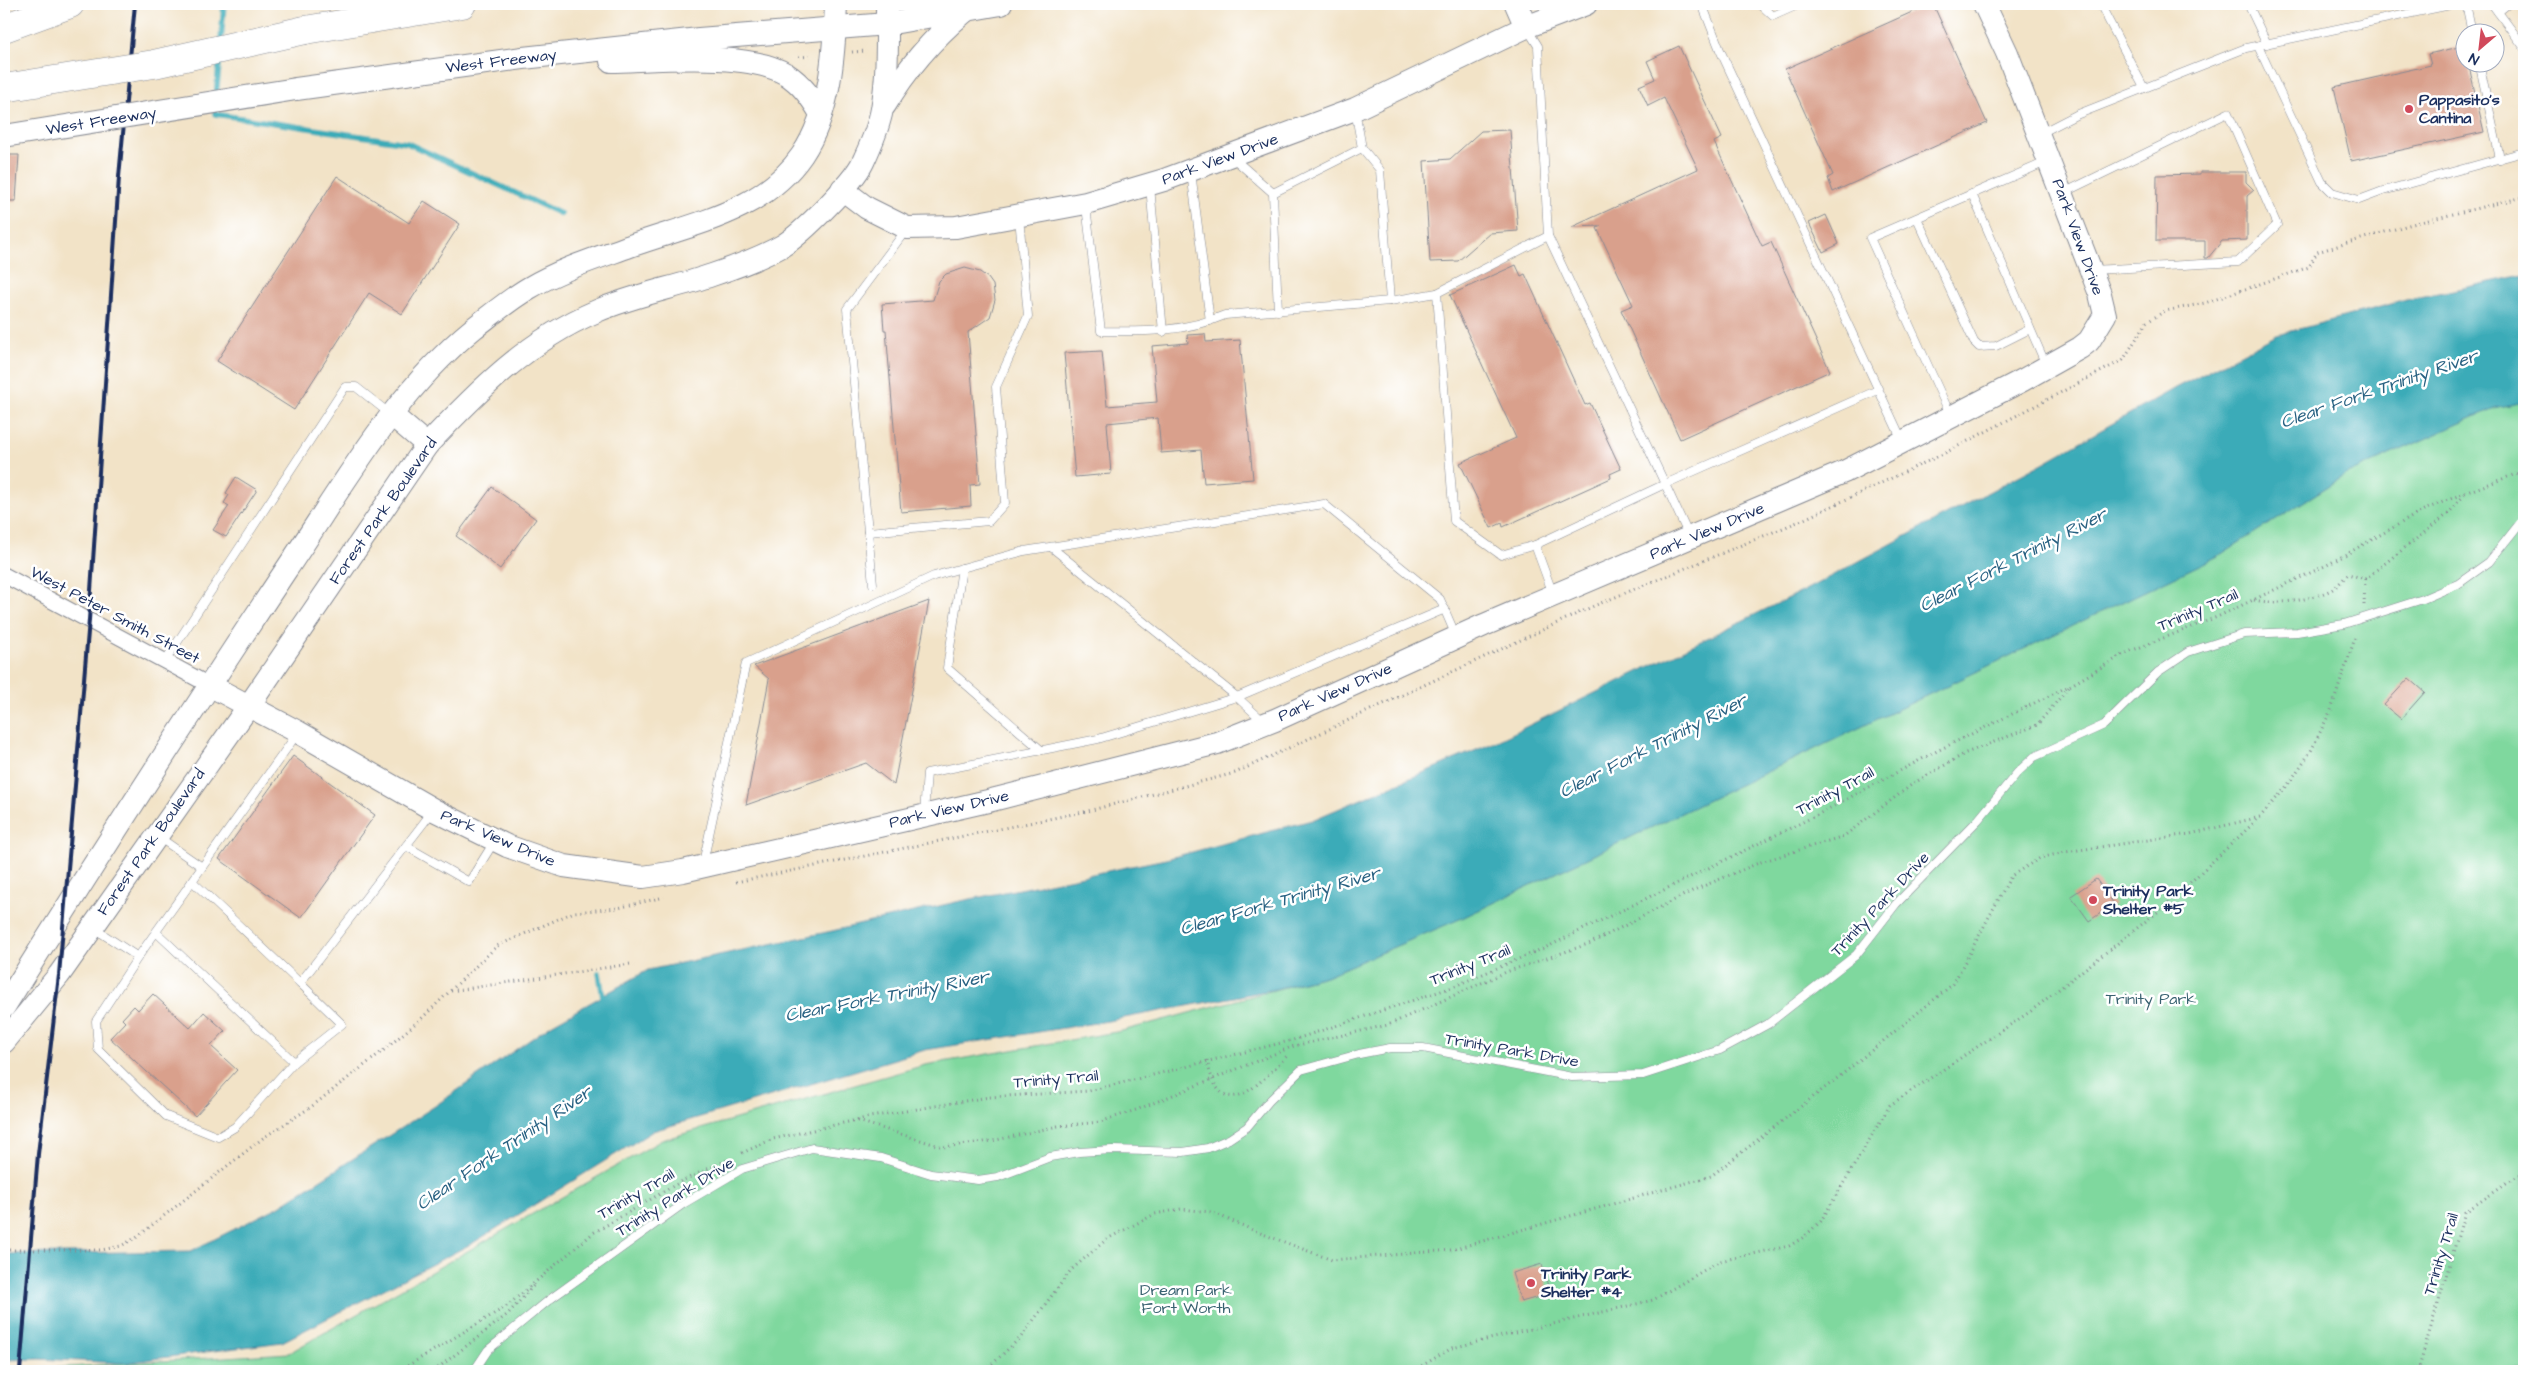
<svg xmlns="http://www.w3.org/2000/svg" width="2528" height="1375" font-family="'Architects Daughter',sans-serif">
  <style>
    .green { fill: #7fd89e; stroke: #4d847e }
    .water { fill: #3babb8; stroke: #2b6d8b }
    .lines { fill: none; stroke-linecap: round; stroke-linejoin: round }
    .stream { stroke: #3babb8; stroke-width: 5.5 }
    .building { fill: #d9a08c }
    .lane-casing { stroke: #868992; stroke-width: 9 }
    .street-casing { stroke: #868992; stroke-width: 17 }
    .secondary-casing { stroke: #868992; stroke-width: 24 }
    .highway-casing { stroke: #868992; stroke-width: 29 }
    .path { stroke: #868992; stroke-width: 3; stroke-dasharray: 1 4; stroke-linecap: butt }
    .lane { stroke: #fff; stroke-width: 8 }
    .street { stroke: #fff; stroke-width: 15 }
    .secondary { stroke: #fff; stroke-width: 22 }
    .highway { stroke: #fff; stroke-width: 28 }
    .rail { stroke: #1b2f5e; stroke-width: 4 }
    .secondary-bridge-casing { stroke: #868992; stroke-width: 24; stroke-linecap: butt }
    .highway-bridge-casing { stroke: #868992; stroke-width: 29; stroke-linecap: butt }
    .secondary-bridge { stroke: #fff; stroke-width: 22 }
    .highway-bridge { stroke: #fff; stroke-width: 28 }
    .poi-dot { fill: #d1495b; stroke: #fff; stroke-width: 2 }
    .labels { text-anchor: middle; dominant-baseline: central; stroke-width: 5; stroke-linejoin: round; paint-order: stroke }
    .street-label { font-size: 16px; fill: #1b2f5e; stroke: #fff }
    .poi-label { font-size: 16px; font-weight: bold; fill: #1b2f5e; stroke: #fff; text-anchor: start }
    .park-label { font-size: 16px; fill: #396271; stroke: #fff }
    .water-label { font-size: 18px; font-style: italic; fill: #286182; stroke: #fff }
  </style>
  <rect width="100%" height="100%" fill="#fff"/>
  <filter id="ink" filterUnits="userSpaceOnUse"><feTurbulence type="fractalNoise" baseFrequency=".02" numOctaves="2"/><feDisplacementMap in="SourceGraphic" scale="10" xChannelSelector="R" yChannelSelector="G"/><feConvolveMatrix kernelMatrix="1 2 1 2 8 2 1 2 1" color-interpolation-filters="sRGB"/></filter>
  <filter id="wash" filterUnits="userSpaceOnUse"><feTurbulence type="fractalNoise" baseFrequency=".0096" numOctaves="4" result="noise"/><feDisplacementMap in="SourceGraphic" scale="20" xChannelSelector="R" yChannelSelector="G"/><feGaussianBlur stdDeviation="1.12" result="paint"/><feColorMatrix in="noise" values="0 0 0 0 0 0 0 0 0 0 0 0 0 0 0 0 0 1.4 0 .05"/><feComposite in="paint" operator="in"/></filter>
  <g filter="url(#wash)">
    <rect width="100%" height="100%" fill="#f2e3c7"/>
    <path class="green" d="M2524,402V1371H4L289,1353L662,1140L925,1065L1122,1031L1326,976L1462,918L2218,556L2349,473L2494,408Z"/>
    <path class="water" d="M2524,275V402L2494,408L2349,473L2218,556L1462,918L1326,976L1271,990L1108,1021L925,1050L653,1131L473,1243L282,1342L123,1363L39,1359L4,1360V1254L191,1251L278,1207L435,1106L551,1025L648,970L832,931L956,902L1166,859L1312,820L1493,743L1805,590L2043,463L2175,388L2277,335L2406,300Z"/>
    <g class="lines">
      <g class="stream">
        <path d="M221,41L224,4"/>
        <path d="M216,96L220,56"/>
        <path d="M215,108V114L407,143L561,214"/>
        <path d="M599,973L604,1003"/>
      </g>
    </g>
    <g id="blocks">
      <g class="building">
        <path d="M1930,4H1933L1987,123L1833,192L1828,178L1833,175L1785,69Z"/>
        <path d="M1679,46L1722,138L1714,142L1762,246L1771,242L1830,371L1680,439L1621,310L1633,305L1597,228L1601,226L1572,227L1698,169L1664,98L1648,106L1639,86L1655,79L1647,61Z"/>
        <path d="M2464,46L2466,62H2468L2484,132L2351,161L2334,87L2431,65L2428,54Z"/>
        <path d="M1510,130L1518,231L1490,233L1458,261L1430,262L1424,161L1450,159L1481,131Z"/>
        <path d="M4,155H19L16,201H4Z"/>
        <path d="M2200,172H2246V182L2254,190L2247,196V240L2222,241L2208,258H2205V241H2156L2157,175L2200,174Z"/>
        <path d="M337,176L409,223L424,201L460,224L402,314L369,293L294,410L217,361Z"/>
        <path d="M1826,215L1839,244L1823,252L1809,223Z"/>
        <path d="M1516,265L1521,276L1525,274L1585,405L1590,403L1621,469L1610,474L1611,478L1503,527L1502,523L1491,528L1460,463L1516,438L1450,295Z"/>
        <path d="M965,268L980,272L988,278L993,285L995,300L990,317L968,332L980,484L970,485L971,506L901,512L886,330H884L882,304L933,300L939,281L946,274Z"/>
        <path d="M1205,334L1206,342L1240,340L1253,479L1204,483L1201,450L1161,453L1158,418L1107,423L1111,474L1075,477L1064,353L1102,351L1107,406L1157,402L1152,346L1188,343L1187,335Z"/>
        <path d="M236,477L257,490L226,537L213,530L229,506L224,503L229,495L226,493Z"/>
        <path d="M492,487L536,519L500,569L456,536Z"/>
        <path d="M929,601L894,785L866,763L746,805L769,679L754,666Z"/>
        <path d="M2409,678L2425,692L2401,719L2384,705Z"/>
        <path d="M293,756L375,815L301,918L219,859Z"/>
        <path d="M2096,879L2114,904L2089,921L2071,896Z"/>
        <path d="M153,994L190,1028L204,1012L225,1031L211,1046L237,1070L195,1116L110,1038L125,1022L122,1019L134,1006L138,1010Z"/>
        <path d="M1542,1264L1550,1294L1521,1302L1512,1273Z"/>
      </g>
    </g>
  </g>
  <g filter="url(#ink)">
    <use href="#blocks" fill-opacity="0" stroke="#868992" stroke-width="1"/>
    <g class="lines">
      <g class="lane-casing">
        <g id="lane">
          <path d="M1702,4L1720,50L1902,440"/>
          <path d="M1760,4L1773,16L1800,4"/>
          <path d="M2100,4L2144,88"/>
          <path d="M2248,4L2267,44"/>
          <path d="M2466,4L2472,32"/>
          <path d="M2492,4L2524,47"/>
          <path d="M2498,12L2508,4"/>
          <path d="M1528,30L1538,46L1548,236L1665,484L1535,545L1553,594"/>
          <path d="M2258,46L2322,182L2332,192L2359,200L2383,191L2524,152"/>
          <path d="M2479,62L2500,159"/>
          <path d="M2041,133L2076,115L2246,48L2455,4"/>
          <path d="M1362,148L1380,170L1390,301"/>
          <path d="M1232,157L1273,193L1362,148L1355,110"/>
          <path d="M1191,172L1210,321"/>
          <path d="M1150,186L1163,332"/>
          <path d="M1273,193L1278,311"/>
          <path d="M2063,193L2228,113L2277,225L2238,262L2093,270"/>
          <path d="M1972,194L2046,162"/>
          <path d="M1086,206L1101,331C1144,332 1185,332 1225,315L1390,301L1437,293"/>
          <path d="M1917,218L1974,342L1979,347L1996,346L2030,329"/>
          <path d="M1950,414L1870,238L1972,194L2046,365"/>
          <path d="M868,532L989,521L1005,503L996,387L1028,316L1019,217"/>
          <path d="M1689,536L1665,484L1878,390"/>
          <path d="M1535,545L1501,555L1454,521L1437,293L1548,236"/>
          <path d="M962,568L947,668L1041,750"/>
          <path d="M873,584L847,309L906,230"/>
          <path d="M165,661L345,387H356L390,414"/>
          <path d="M1264,722L1237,697L1445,609"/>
          <path d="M924,813L927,773L1098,739L1237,697L1051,547"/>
          <path d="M160,838L202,867"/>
          <path d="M406,846L469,882L494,842"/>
          <path d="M703,863L746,663L934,576L962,568L1024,551L1324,504L1440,599L1456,636"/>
          <path d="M192,881L300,983L432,812"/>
          <path d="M95,929L138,957L297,734"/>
          <path d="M156,932L294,1062L342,1024L300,983"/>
          <path d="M138,957L96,1021L98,1049L166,1116L218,1137L235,1127L294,1062"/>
          <path d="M474,1371L488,1350L549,1300L683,1204L742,1169L812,1148L881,1158L931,1174L978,1180L998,1177L1050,1157L1079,1152L1112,1150L1183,1152L1208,1148L1229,1139L1247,1127L1269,1101L1301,1070L1359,1054L1390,1048H1423L1572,1077L1643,1075L1720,1050L1768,1024L1856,955L1896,904L1978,820L2017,773L2034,757L2104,725L2158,672L2188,652L2244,634L2297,632L2344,624L2423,599L2458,584L2489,562L2524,518"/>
        </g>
      </g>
      <g class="street-casing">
        <path id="street" d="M4,575L209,685"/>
      </g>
      <g class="secondary-casing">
        <g id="secondary">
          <path d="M1516,4L1526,27"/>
          <path d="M611,61C658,60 747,51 786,74C802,84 812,99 821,114"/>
          <path d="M296,89L523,58L699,39L887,24L1001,4"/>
          <path d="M885,105C907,68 931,40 964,12"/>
          <path d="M842,189L867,208L907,228L956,227L1086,203L1164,180L1355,109L1526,27L1586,4"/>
          <path d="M392,415L427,445"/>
          <path d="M209,685L298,732L434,810L507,846L564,866L643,877L683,871L988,801L1217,743L1275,720L1484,625L1844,472L2023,380L2080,348L2089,341L2105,315L2100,294L2007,53L1984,4"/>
          <path d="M4,1007C96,860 190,714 286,570C343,486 394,393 474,328C491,315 510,299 529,288C559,270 597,258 630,246C691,224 762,213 802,155C831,112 834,54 836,4"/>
          <path d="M4,1042L59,975L248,707L427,445C478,391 528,340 597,311C634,295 674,288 712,275C736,267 760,258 782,246C802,234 853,183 863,162C870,147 879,126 882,109C888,75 887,38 887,4"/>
        </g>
      </g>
      <g class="highway-casing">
        <g id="highway">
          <path d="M4,28L70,4"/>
          <path d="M305,30L462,4"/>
        </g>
      </g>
      <g class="path">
        <path d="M852,52L866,51"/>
        <path d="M799,57L813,56"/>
        <path d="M2365,579L2448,514L2465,494"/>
        <path d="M2254,600C2278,605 2308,601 2331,590C2337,587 2343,579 2348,574L2365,579L2364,605"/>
        <path d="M736,882L1088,811L1235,773L1596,605L1800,521L1941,455L2123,360L2147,322L2165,311L2205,303L2309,267L2317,252L2412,224L2524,197"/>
        <path d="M451,991L630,964"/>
        <path d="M1207,1060C1221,1131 1261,1081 1289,1054"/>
        <path d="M858,1121L943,1147L992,1141L1058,1126L1100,1122L1136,1110L1294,1046L1388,1025L1506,972L1591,943L1694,890L1761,862L1844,836L1914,783L1966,753L2037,725L2069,687"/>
        <path d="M742,1153L773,1139L870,1117L989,1097L1089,1091L1293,1040L1450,988L1549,946L1815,816L1937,751L2071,685L2128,652L2217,617L2329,564L2424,510L2467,492L2524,471"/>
        <path d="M4,1250H101L121,1246L137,1237L263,1138L311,1107L384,1050L422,1018L497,946L574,912L618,908L664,897"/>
        <path d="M399,1371L507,1306L593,1233L682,1181L727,1160"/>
        <path d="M434,1371L508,1314L535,1284"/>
        <path d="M985,1371L1021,1337L1071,1270L1107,1239L1155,1214L1181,1209L1211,1212L1255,1231L1332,1260L1451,1250L1711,1176L1839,1077L1953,984L2011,876L2040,858L2065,852L2190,834L2260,817L2287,786L2311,751L2331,710L2356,635"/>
        <path d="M1413,1371L1452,1348L1653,1300L1720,1261L1789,1246L1804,1237L1821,1221L1890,1105L2031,1011L2164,907L2259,818"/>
        <path d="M2418,1371L2465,1212L2524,1172"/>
      </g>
      <use href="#lane" class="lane"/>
      <use href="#street" class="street"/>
      <use href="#secondary" class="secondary"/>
      <use href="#highway" class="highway"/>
      <path class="rail" d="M20,1371L38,1154L59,975L89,620L119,177L135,4"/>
      <g class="secondary-bridge-casing">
        <path id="secondary-bridge" d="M4,136L296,89"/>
      </g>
      <g class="highway-bridge-casing">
        <path id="highway-bridge" d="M4,88L154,64L305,30"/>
      </g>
      <use href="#secondary-bridge" class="secondary-bridge"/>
      <use href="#highway-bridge" class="highway-bridge"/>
    </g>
  </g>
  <g class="poi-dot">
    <circle cx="2409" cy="109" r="5"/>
    <circle cx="2093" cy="900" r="5"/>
    <circle cx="1531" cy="1283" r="5"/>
  </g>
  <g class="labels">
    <g class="street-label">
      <text transform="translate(501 61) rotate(-7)">West Freeway</text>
      <text transform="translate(101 121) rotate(-9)">West Freeway</text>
      <text transform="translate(1220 159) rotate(-20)">Park View Drive</text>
      <text transform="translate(2078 237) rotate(70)">Park View Drive</text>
      <text transform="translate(383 511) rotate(-55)">Forest Park Boulevard</text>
      <text transform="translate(1707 531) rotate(-23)">Park View Drive</text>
      <text transform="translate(2198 610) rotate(-23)">Trinity Trail</text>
      <text transform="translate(115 615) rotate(28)">West Peter Smith Street</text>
      <text transform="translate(1335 692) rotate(-24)">Park View Drive</text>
      <text transform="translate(1835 791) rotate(-28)">Trinity Trail</text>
      <text transform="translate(949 809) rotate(-13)">Park View Drive</text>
      <text transform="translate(498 838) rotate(23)">Park View Drive</text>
      <text transform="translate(151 842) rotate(-55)">Forest Park Boulevard</text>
      <text transform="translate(1880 904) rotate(-47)">Trinity Park Drive</text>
      <text transform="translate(1470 965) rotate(-22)">Trinity Trail</text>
      <text transform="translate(1512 1050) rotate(10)">Trinity Park Drive</text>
      <text transform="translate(1056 1079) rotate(-5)">Trinity Trail</text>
      <text transform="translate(636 1194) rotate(-30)">Trinity Trail</text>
      <text transform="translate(675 1197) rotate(-32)">Trinity Park Drive</text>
      <text transform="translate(2441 1254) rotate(-73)">Trinity Trail</text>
    </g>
    <g class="poi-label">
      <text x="2419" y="100">Pappasito's<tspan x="2419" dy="18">Cantina</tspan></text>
      <text x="2103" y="891">Trinity Park<tspan x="2103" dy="18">Shelter #5</tspan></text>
      <text x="1541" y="1274">Trinity Park<tspan x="1541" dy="18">Shelter #4</tspan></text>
    </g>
    <g class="park-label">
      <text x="2151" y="999">Trinity Park</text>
      <text x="1186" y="1290">Dream Park<tspan x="1186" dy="18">Fort Worth</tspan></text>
    </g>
    <g class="water-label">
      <text transform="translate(2379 389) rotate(-19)">Clear Fork Trinity River</text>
      <text transform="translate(2013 560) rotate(-27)">Clear Fork Trinity River</text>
      <text transform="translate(1653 746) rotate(-27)">Clear Fork Trinity River</text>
      <text transform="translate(1280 901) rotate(-16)">Clear Fork Trinity River</text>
      <text transform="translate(887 996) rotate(-11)">Clear Fork Trinity River</text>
      <text transform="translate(504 1148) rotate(-34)">Clear Fork Trinity River</text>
    </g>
  </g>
  <rect width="2528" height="1375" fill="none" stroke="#fff" stroke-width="20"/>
  <g transform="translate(2480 48) rotate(208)"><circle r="24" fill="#ffffff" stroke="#a4acbf"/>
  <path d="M0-4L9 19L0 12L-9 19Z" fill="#d1495b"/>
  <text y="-8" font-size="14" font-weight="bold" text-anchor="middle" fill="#1b2f5e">N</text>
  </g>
</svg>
